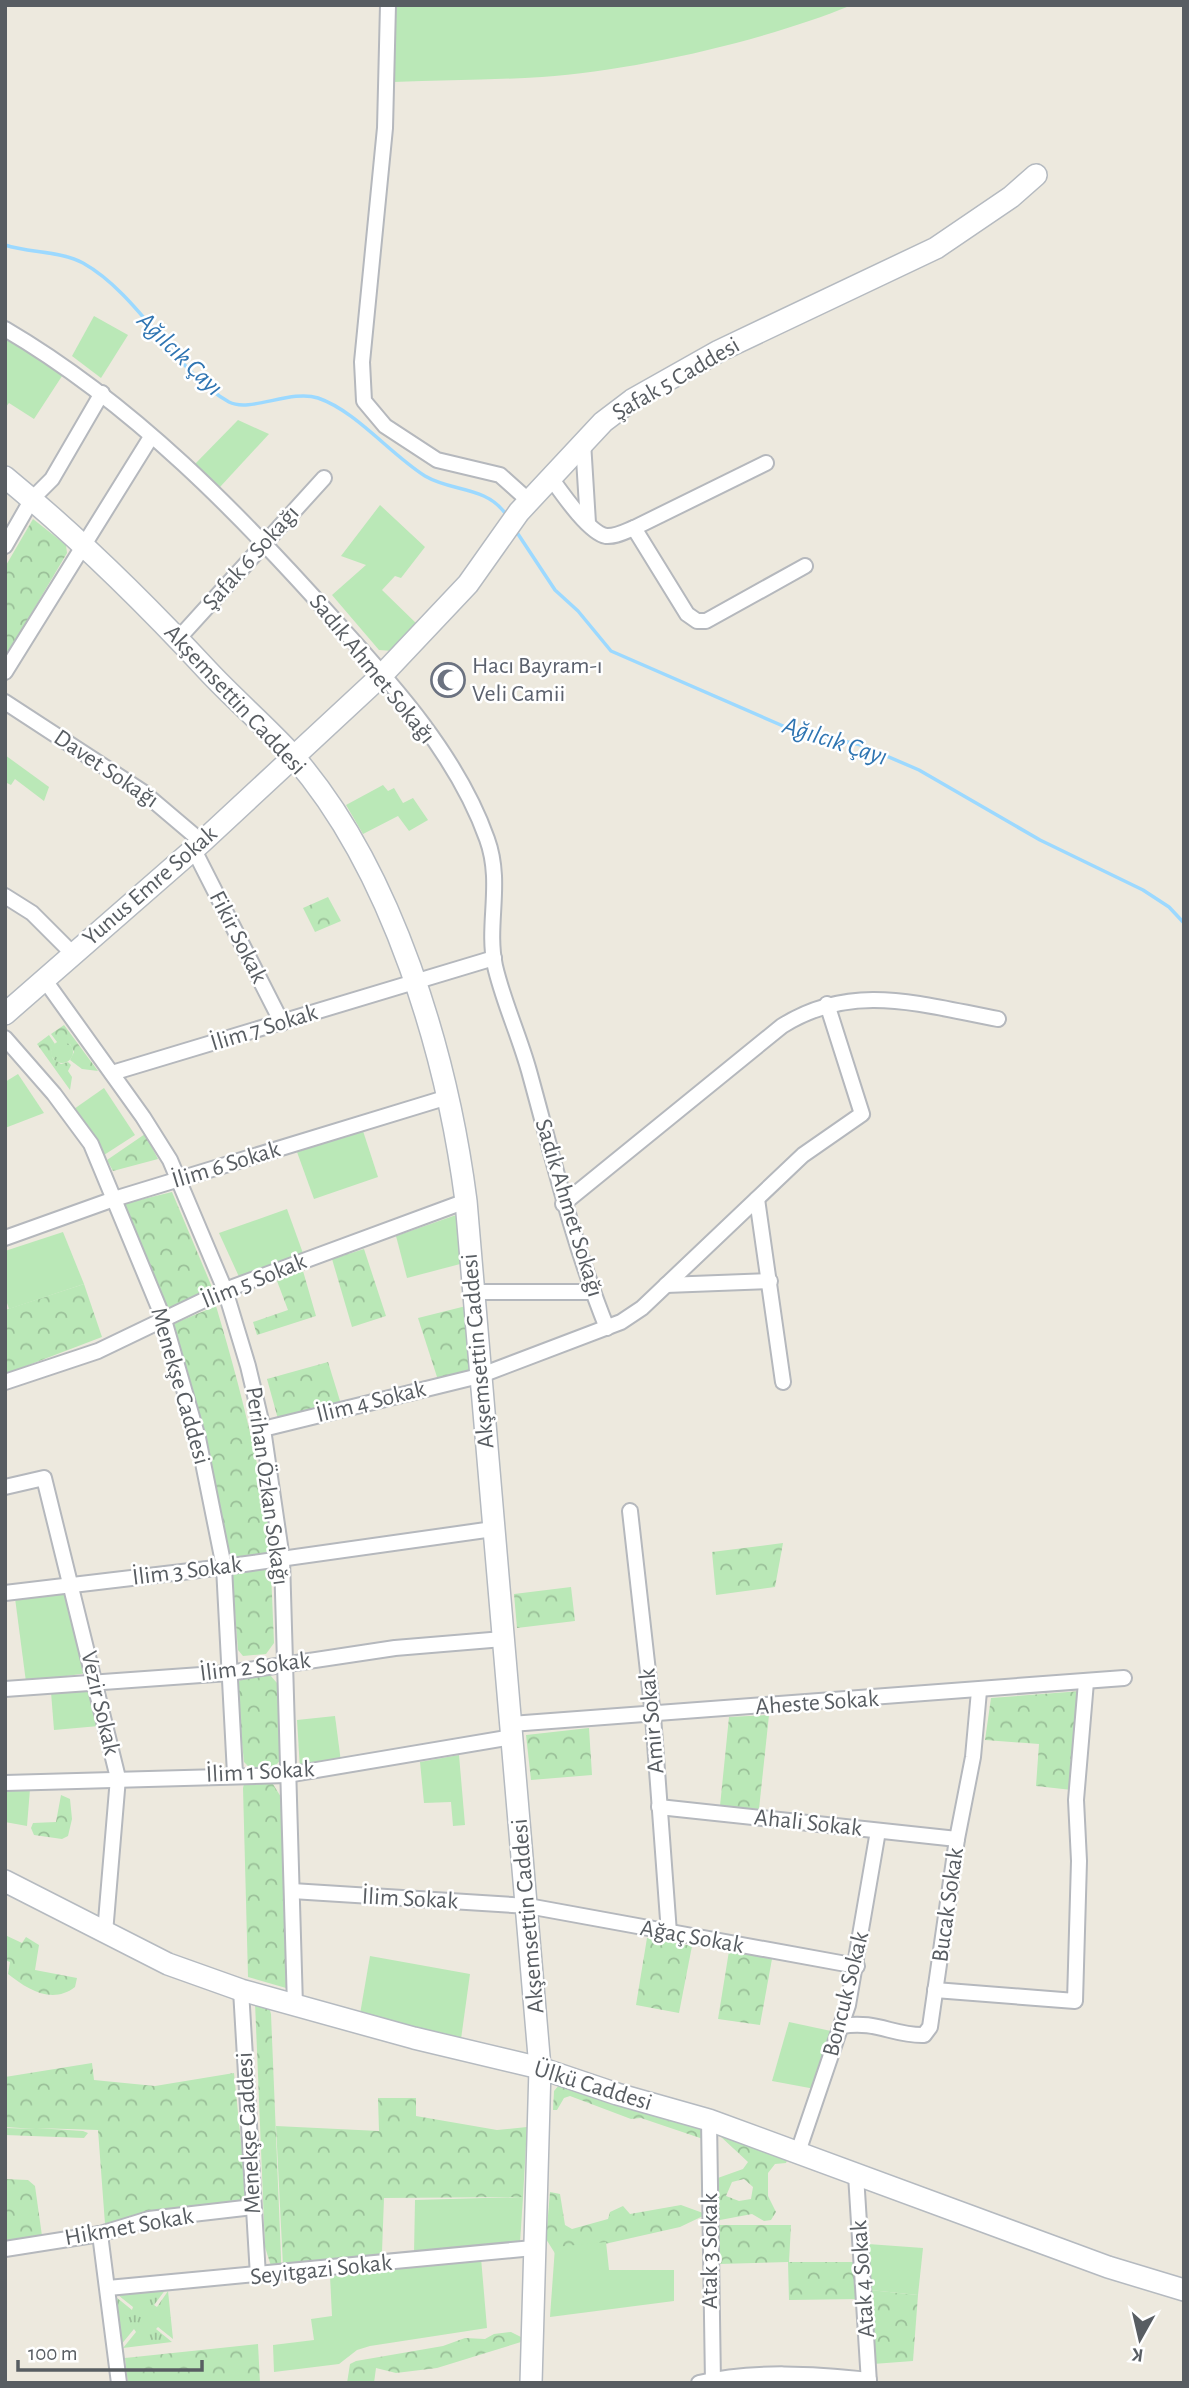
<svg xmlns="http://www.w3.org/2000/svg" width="1189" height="2388" font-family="'Alegreya Sans',sans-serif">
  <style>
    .grass { fill: url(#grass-tufts) }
    .forest { fill: url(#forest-crowns); fill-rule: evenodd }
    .garden { fill: #bae8b7 }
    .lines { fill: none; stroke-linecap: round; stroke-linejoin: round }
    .stream { stroke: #9cd9ff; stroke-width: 3.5 }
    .street-casing { stroke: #b5b8bd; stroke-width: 18 }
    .secondary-casing { stroke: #b5bac0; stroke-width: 24 }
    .street { stroke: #fff; stroke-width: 14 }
    .secondary { stroke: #fff; stroke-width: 21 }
    .labels { text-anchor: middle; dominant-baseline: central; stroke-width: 5; stroke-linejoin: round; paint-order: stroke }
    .street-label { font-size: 24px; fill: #585d62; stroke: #fff }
    .worship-label { font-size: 24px; fill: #5b616d; stroke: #fff; text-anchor: start }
    .water-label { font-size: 26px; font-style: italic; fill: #2f75b2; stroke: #fff }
  </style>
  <defs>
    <pattern id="grass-tufts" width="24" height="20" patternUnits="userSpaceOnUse" patternTransform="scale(1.75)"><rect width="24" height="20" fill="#bae8b7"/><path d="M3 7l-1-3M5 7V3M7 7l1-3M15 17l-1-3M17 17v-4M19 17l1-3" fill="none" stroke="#9abf98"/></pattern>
    <pattern id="forest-crowns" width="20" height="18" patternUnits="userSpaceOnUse" patternTransform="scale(1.75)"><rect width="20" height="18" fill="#bae8b7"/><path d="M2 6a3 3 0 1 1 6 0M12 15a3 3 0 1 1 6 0" fill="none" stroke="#9abf98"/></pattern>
  </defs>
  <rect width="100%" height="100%" fill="#ede9de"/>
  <g class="grass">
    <circle cx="62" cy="1052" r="11"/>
    <path d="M166,2289L154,2305L157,2307L168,2291L173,2339L158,2327L156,2329L172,2342L123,2348L136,2332L134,2329L120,2346L116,2297L132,2310L133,2307L118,2295L120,2293Z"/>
  </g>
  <g class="forest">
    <path d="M33,519L66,545L67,553L5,658V567Z"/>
    <path d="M328,897L341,921L315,932L303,908Z"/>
    <path d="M64,1025L98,1071L82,1069L70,1060L74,1052L70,1044L57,1042L51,1034Z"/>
    <path d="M49,1035L55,1044L51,1051L53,1059L61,1064L68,1062L71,1065L68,1071L72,1077L70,1090L37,1044Z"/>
    <path d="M145,1134L158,1159L113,1171L107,1160Z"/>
    <path d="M172,1192L214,1292L168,1312L123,1204Z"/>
    <path d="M364,1249L386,1316L352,1327L332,1259Z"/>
    <path d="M303,1271L316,1316L257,1335L253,1322L288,1310L277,1281Z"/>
    <path d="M84,1284L102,1337L5,1374V1310Z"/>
    <path d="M216,1306C241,1390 259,1461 272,1548C263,1558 242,1559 229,1557L207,1440L173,1324Z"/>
    <path d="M466,1306L471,1373L438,1380L418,1318Z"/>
    <path d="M328,1362L341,1404L278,1419L267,1379Z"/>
    <path d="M783,1543L775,1587L716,1595L712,1552Z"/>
    <path d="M262,1568L271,1572L274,1643L266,1654L243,1656L238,1650L232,1574Z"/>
    <path d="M571,1587L575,1621L517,1628L514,1594Z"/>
    <path d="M270,1675L277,1683L281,1759L273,1769H251L244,1762L236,1684L243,1678Z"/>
    <path d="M1081,1691L1072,1790L1036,1786L1039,1744L985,1740L991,1698Z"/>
    <path d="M769,1715L759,1809L720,1806L729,1717Z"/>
    <path d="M589,1728L592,1775L531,1780L526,1735Z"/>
    <path d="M245,1780L271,1781L281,1797L286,1988L248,1977L243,1788Z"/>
    <path d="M61,1795L70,1799L72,1819L68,1836L62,1839L34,1835L31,1828L33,1823L56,1822Z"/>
    <path d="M5,1935L22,1943L26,1937L39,1945L35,1970L77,1978L75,1987C52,2005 27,1989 8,1974L10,1962L5,1960Z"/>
    <path d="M647,1938L692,1946L679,2013L636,2005Z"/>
    <path d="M729,1951L772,1959L760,2025L718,2019Z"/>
    <path d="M255,2002L269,2007L271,2014L281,2257V2265L271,2266L265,2247Z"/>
    <path d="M92,2063L94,2080L155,2086L234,2073L246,2192L244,2200L236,2204L156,2213L105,2224L98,2130L36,2128L83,2131L88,2133L84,2138L5,2135V2128L36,2129L5,2127V2077Z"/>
    <path d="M560,2084L706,2124L703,2139L641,2118L631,2119L570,2096L564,2098L557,2110H553L554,2091Z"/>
    <path d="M378,2098H416V2116L497,2130L527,2127L523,2197L384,2198L382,2252L378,2258L283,2266L276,2126L379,2131Z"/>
    <path d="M719,2135L788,2158L786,2163L775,2164L768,2173V2196L776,2212L771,2220L764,2221L752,2214L720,2220L714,2210L715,2179L743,2169L748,2162ZM744,2179L753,2187L751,2199L739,2201L726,2196L732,2182Z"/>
    <path d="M5,2179L28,2180L35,2186L42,2236L5,2243Z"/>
    <path d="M550,2192L560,2194L565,2225L572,2229L608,2219L610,2212L623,2206L630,2214L681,2205L703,2213V2216L680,2227L556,2255L546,2239Z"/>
    <path d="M719,2225H791L789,2262H857L858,2299L789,2300L788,2262L719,2264Z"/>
    <path d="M870,2290L918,2295L913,2361L873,2364Z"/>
    <path d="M511,2332L523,2338L521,2342L437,2368L396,2373L376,2368L374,2383H347L350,2364L356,2361L443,2346L465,2338L485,2339L494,2334Z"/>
    <path d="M258,2344L260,2383H128L125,2358Z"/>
  </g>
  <g class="garden">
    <path d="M852,5C764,41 637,70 542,77C492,80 442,80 393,82L390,6Z"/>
    <path d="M94,316L128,335L101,378L72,356Z"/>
    <path d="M5,335L64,373L34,419L9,403L5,408Z"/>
    <path d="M238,420L269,434L220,487L195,464Z"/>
    <path d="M380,505L425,547L401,578L395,576L382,590L419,626L393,651L379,650L332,595L366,565L341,556Z"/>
    <path d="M5,755L49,787L44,801L15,779L11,785L5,782Z"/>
    <path d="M383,785L388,791L394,788L403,803L413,798L428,820L409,831L398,816L363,834L346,805Z"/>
    <path d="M18,1074L44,1113L5,1128V1082Z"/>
    <path d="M104,1088L135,1135L104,1155L74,1109Z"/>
    <path d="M363,1131L378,1177L314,1199L297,1152Z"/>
    <path d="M287,1209L304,1256L240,1279L219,1233Z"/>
    <path d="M459,1214L464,1263L407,1278L396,1236Z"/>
    <path d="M63,1232L84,1284L9,1309L5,1297V1251Z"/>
    <path d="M68,1591L87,1673L26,1682L15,1598Z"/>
    <path d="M91,1688L99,1726L54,1730L51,1692Z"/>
    <path d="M335,1716L341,1762L300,1769L297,1720Z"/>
    <path d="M459,1755L465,1825L453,1826L451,1802L424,1803L420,1762Z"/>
    <path d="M5,1789H30L27,1826L5,1822Z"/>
    <path d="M370,1956L470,1974L461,2039L360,2014Z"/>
    <path d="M789,2022L831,2031L815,2089L772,2081Z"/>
    <path d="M523,2197L520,2243L414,2254L415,2200Z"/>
    <path d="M606,2242L609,2270H674V2301L550,2317L555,2247Z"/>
    <path d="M868,2244L923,2248L918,2295L870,2290Z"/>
    <path d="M481,2258L487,2328L370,2346L357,2350L339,2364L274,2372L273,2345L314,2340L311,2319L332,2316L330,2276Z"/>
  </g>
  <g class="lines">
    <g class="stream">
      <path d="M5,245C29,253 61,251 83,263C140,295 175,372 229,402C250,413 291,389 318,398C356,411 390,454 425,476C452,492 485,486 505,513"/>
      <path d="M516,531L555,590L578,611L611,651L790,729L861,745L919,770L1040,840L1143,890L1169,907L1184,923"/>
    </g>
    <g class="street-casing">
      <g id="street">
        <path d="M388,5L385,128L362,362L364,401L385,426L437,460L500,475L529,501"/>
        <path d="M5,329C133,404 240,514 338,624C395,687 458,757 487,839C503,883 486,924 495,966C503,1001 519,1035 529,1071C553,1158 573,1244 607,1328"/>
        <path d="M583,442L588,523"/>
        <path d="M551,478C561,492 589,533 606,536C616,537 626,531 634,528L766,463"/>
        <path d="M634,528L687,614L697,621H706L805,566"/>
        <path d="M5,546L32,499L52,479L102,393"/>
        <path d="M178,639L324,478"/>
        <path d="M5,672L151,437"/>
        <path d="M5,702L143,792L202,842"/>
        <path d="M194,850L282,1023"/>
        <path d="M5,896L32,913L72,953"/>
        <path d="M44,979L143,1117L170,1160L225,1290L248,1366L263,1429L282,1559L295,2006"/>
        <path d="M5,1038L54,1094L91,1144L164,1320L198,1438L224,1567L235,1774"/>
        <path d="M112,1073L494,958"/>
        <path d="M757,1199L783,1382"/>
        <path d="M563,1204L782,1026C853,981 922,1005 998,1019"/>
        <path d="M5,1238L114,1199L448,1097"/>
        <path d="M666,1285L770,1281"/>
        <path d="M473,1292H592"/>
        <path d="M5,1382L98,1351L225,1290L466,1201"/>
        <path d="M263,1429L479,1376L621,1322L642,1308L803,1155L862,1114L827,1004"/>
        <path d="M5,1487L44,1478L118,1778L105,1933"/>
        <path d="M630,1511L653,1716L669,1933"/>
        <path d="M5,1593L224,1567L493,1529"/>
        <path d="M5,1689L229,1673L395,1648L503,1639"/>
        <path d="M511,1724L1124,1678"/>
        <path d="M5,1783L287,1775L512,1737"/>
        <path d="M659,1807L957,1839"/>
        <path d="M292,1891L528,1906L857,1966"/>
        <path d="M241,1990L258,2276"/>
        <path d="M935,1990L1075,2001L1079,1861L1076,1800L1086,1682"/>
        <path d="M842,2026C876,2020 894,2036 924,2035L930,2027L957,1839L973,1757L979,1691"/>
        <path d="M709,2120L713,2383"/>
        <path d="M798,2152L848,2005L878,1831"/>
        <path d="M856,2175L869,2383"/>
        <path d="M100,2234L119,2383"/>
        <path d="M5,2249L100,2234L149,2219L253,2207"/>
        <path d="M108,2288L533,2248"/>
        <path d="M699,2383C753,2370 815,2374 869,2380"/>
      </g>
    </g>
    <g class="secondary-casing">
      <g id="secondary">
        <path d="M5,477C78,537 144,602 208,671C235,700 267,727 294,757C393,871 447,1054 466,1201L540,2068L531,2383"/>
        <path d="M5,1014L202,842L383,674L468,584L519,512L603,422L632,400L719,351L936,248L1011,197L1036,175"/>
        <path d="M5,1881L168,1964L241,1990L414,2038L540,2068L617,2094L709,2120L1108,2267L1184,2290"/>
      </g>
    </g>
    <use href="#street" class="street"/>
    <use href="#secondary" class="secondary"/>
  </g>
  <defs>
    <g id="mosque-ring" transform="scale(1.75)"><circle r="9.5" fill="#fff" stroke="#6b7280" stroke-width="1.5"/><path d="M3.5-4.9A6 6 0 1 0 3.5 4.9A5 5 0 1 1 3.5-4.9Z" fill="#6b7280"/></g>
  </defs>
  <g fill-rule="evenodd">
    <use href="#mosque-ring" x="448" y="680"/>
  </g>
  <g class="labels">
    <g class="street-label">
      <text transform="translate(676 379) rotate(-30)">Şafak 5 Caddesi</text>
      <text transform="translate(251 558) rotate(-48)">Şafak 6 Sokağı</text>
      <text transform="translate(372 669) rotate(51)">Sadık Ahmet Sokağı</text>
      <text transform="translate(235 700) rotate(47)">Akşemsettin Caddesi</text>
      <text transform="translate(106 769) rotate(34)">Davet Sokağı</text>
      <text transform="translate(150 886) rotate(-41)">Yunus Emre Sokak</text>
      <text transform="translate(238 937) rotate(63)">Fikir Sokak</text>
      <text transform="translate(264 1028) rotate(-17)">İlim 7 Sokak</text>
      <text transform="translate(226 1165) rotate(-17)">İlim 6 Sokak</text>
      <text transform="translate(569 1208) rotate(73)">Sadık Ahmet Sokağı</text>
      <text transform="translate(254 1281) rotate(-22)">İlim 5 Sokak</text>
      <text transform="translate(478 1351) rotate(-95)">Akşemsettin Caddesi</text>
      <text transform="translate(180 1386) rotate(74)">Menekşe Caddesi</text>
      <text transform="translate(371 1402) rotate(-14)">İlim 4 Sokak</text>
      <text transform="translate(267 1486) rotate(82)">Perihan Özkan Sokağı</text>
      <text transform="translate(187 1571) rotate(-7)">İlim 3 Sokak</text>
      <text transform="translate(255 1667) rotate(-7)">İlim 2 Sokak</text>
      <text transform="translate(100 1703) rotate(77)">Vezir Sokak</text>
      <text transform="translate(817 1703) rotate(-4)">Aheste Sokak</text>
      <text transform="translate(652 1721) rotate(-95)">Amir Sokak</text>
      <text transform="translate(260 1772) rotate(-3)">İlim 1 Sokak</text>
      <text transform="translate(808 1823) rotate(6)">Ahali Sokak</text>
      <text transform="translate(410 1899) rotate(3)">İlim Sokak</text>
      <text transform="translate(948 1905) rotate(-82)">Bucak Sokak</text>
      <text transform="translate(528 1916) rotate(-95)">Akşemsettin Caddesi</text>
      <text transform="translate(692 1937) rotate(10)">Ağaç Sokak</text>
      <text transform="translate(846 1994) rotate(-76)">Boncuk Sokak</text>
      <text transform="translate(593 2086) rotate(17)">Ülkü Caddesi</text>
      <text transform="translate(249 2133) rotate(-93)">Menekşe Caddesi</text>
      <text transform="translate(129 2227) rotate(-10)">Hikmet Sokak</text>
      <text transform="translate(710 2251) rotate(-90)">Atak 3 Sokak</text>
      <text transform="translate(321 2270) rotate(-6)">Seyitgazi Sokak</text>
      <text transform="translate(863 2279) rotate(-94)">Atak 4 Sokak</text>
    </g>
    <g class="worship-label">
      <text x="472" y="666">Hacı Bayram-ı<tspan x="472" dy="28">Veli Camii</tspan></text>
    </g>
    <g class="water-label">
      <text transform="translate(180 354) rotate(44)">Ağılcık Çayı</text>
      <text transform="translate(835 741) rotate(18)">Ağılcık Çayı</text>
    </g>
  </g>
  <rect width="1189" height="2388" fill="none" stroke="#585d62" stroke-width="14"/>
  <g transform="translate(1140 2339) rotate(188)" stroke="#ffffff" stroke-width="5" paint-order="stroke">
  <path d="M0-5L12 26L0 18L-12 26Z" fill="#585d62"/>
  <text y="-10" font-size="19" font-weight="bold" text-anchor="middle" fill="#585d62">K</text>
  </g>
  <path d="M18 2360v10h184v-10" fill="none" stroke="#585d62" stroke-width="3.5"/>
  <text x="28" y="2360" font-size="21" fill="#585d62" stroke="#ffffff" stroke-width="5" paint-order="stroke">100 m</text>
</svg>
